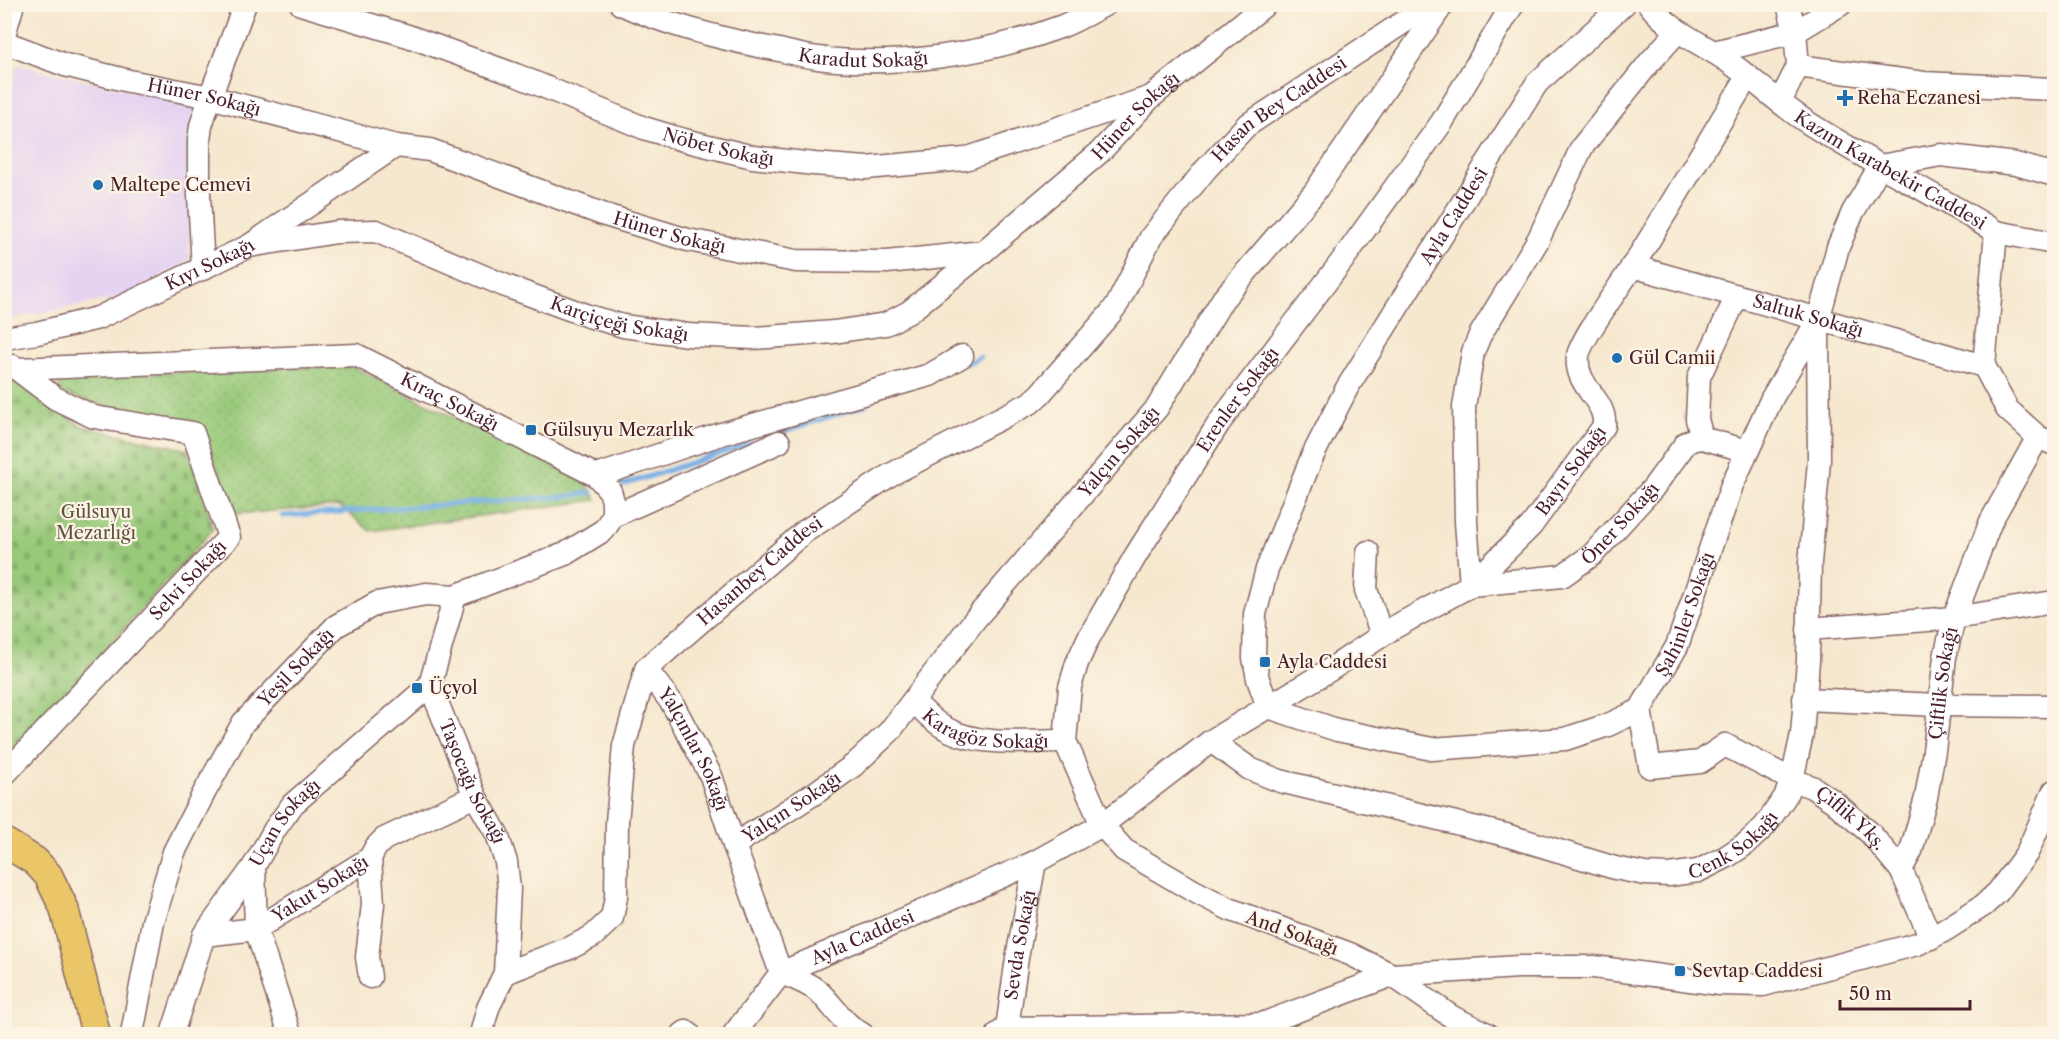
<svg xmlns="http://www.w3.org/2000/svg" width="2059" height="1039" font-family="'Libre Caslon Text',serif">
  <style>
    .built { fill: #e5d3f1 }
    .cemetery { fill: url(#cemetery-stones); stroke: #717452; stroke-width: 1.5 }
    .park { fill: url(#park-dots); stroke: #717452; stroke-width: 1.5 }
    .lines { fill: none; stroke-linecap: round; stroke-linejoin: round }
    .stream { stroke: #77afe6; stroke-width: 5 }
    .minor-casing { stroke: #866564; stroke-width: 25 }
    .major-casing { stroke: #866564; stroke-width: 31 }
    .minor { stroke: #fff; stroke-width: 22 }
    .major { stroke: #eac669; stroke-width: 28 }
    .poi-dot { fill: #1f6fb2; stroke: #fcf5e5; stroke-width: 2 }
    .labels { text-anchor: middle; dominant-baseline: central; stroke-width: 4.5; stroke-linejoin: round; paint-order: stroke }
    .street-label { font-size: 18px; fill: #4a1f2b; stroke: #fcf5e5 }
    .poi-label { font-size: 18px; fill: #4a1f2b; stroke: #fcf5e5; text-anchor: start }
    .park-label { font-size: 18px; fill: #615242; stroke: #fcf5e5 }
  </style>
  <defs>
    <pattern id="cemetery-stones" width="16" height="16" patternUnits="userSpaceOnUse" patternTransform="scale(1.5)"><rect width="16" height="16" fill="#98c979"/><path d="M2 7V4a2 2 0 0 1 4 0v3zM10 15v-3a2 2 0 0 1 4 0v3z" fill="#84ac69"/></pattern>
    <pattern id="park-dots" width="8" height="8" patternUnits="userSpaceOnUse" patternTransform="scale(1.5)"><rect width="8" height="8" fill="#98c979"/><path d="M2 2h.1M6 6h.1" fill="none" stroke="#84ac69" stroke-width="1.8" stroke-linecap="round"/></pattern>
  </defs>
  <rect width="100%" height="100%" fill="#fcf5e5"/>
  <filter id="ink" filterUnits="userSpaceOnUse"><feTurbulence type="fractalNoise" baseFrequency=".0167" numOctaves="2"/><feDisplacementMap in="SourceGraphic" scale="12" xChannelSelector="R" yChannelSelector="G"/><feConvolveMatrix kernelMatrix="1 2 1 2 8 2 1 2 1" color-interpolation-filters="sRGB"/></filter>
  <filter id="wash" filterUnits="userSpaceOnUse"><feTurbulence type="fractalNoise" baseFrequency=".008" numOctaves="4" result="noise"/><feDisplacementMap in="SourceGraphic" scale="24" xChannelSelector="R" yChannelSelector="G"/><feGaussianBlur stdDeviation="1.35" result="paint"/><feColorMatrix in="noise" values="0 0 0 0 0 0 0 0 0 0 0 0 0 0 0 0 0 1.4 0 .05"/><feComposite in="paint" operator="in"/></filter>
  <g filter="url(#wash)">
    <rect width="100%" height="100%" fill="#f6e8cf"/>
    <path class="built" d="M17,65L195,105L189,260L127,296L5,320V111Z"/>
    <path class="cemetery" d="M5,376L81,426L188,450L213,529L5,761Z"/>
    <path class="park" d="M351,366L585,482L597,500L370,531L340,506L235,514L202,430L96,404L60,392L58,377Z"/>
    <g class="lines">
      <g class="stream">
        <path d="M966,364L980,357"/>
        <path d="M777,434L865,405"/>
        <path d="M623,485L752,443"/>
        <path d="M282,516L571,496L592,492"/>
      </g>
    </g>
  </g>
  <g filter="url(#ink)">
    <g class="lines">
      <g class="minor-casing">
        <g id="minor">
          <path id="s1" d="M301,4L408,36L516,75L644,128L680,139L753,157L814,164L866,168L965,159L1148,98"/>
          <path id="s2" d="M621,4C670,26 721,39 774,49C788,52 803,56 818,58C896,68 987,54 1060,27C1076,21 1091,12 1106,4"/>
          <path id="s3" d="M1649,4C1668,30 1701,43 1726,60C1755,80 1780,105 1810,124C1871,163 1935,194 1996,232L1984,366L2007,409L2038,437L2054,444"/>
          <path d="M4,35L13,4"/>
          <path id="s4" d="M4,42L65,65L129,81L210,97L396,146L430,150L605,215L688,240L796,261L887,262L983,252L1100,152L1150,98L1266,4"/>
          <path d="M1714,52L1795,32L1841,4"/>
          <path d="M1798,66L1924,83L2054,89"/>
          <path d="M1780,102L1798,66L1795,32L1788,4"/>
          <path d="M1996,232L2054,243"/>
          <path id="s5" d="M249,246L337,232L376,231L506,286L588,316L623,326L688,335L754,338L834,332L886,324L909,312L983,252"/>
          <path id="s6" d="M1632,266L1984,366"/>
          <path d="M203,269L199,195V140L201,126L210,97L245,4"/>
          <path id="s7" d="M4,338L37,333L98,318L249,246L396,146"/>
          <path id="s8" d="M17,369L356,355L597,476L721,434L930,375L962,356"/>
          <path d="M1702,438L1697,419L1699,377L1737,296"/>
          <path d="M613,516L779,442"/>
          <path d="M1368,552L1366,590L1382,635"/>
          <path d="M1471,585L1466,522L1464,407L1473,352L1480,335L1538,240L1582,147L1649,63L1678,31"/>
          <path id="s9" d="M1471,585L1562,576L1592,555L1653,488L1686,443L1694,439L1702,438L1747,451"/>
          <path id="s10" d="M455,596L430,685L475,796L497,834L506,862L509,889L505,973L488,1008L481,1034"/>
          <path d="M1808,629L1954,618L2054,602"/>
          <path id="s11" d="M646,669L672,703L711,776L734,845L781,973C794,978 808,983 819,992C834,1006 844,1025 862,1034"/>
          <path d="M1804,699L1939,705L2054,706"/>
          <path id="s12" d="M913,701C923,710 933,722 945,728C977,747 1029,741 1065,741"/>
          <path id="s13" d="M1268,707L1337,730L1432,749L1565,739L1608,725L1640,710L1677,646L1732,485L1772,398L1818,320L1838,247L1853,212L1880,166L1941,155L2016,164L2054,175"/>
          <path id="s14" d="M1268,707L1258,679L1254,658L1255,614L1267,569L1312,457L1347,388L1537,83L1624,4"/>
          <path id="s15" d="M1640,710L1650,767L1700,762L1725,745L1792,780L1812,787L1833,801L1870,833L1901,870"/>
          <path id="s16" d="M1211,741L1250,769L1280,781L1506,835L1615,868L1645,874L1669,875L1698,871L1726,857L1747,843L1765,826L1785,797L1792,780L1802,734L1808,661L1810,563L1819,461L1818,321"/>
          <path id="s17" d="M4,775L229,537L193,433L94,417L55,398L13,366"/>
          <path id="s18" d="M734,845L818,791L854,765L889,732L976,618L1157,408L1223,299L1314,193L1443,4"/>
          <path d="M204,935L254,866"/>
          <path id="s19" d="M1931,938L1901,870L1911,851L1926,798L1934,751L1945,657L1954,618L1991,521L2038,437"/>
          <path id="s20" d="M505,973L572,947L593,936L612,918L616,897L617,822L624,746L646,669L804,532L890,475L1030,403L1040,394L1110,314L1118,303L1151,237L1206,169L1246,126L1431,4"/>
          <path d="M370,977L367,957L373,904L370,858"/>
          <path id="s21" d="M1007,1028L1017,958L1035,862"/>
          <path id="s22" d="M132,1034L153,922L174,852L204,793L243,723L336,626L377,603L426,594L455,596L565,554L604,530L613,516V501L610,491L597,476"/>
          <path id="s23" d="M172,1034L204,935L256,929L254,866L275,829L293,804L430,685"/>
          <path id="s24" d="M290,1034L256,929L370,858L376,847L384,839L475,796"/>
          <path d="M683,1034L686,1032L689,1034"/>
          <path id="s25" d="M734,1034L781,973L1035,862L1102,825L1211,741L1328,671L1393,628L1471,585L1531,526L1604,426C1607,399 1574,387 1578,356C1580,340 1621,285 1632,267C1672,204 1709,140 1748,76"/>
          <path d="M998,1034L1007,1028L1262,1024"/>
          <path d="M1245,1034L1262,1024L1392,975L1519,967H1594L1720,984L1763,985L1917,944L1942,932L1984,905L1998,892L2027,853L2054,791"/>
          <path id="s26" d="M1487,1034L1452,1017L1392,975L1350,954L1229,909L1192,890L1124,850L1102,825L1065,741L1070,687L1077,663L1088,639L1136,555L1219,423L1342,261L1442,122L1513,4"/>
        </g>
      </g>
      <g class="major-casing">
        <path id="major" d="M4,842L35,861L48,875L64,908L96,1034"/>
      </g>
      <use href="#minor" class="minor"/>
      <use href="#major" class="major"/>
    </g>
  </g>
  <g class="poi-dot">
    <path d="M1842 89h6v6h6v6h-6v6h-6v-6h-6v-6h6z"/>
    <circle cx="98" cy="185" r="6"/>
    <circle cx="1617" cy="358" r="6"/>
    <rect x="525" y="424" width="12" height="12" rx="3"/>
    <rect x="1259" y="656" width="12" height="12" rx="3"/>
    <rect x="411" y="682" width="12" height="12" rx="3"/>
    <rect x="1674" y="965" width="12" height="12" rx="3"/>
  </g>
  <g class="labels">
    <g class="street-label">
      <text stroke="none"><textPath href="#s2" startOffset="250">Karadut Sokağı</textPath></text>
      <text stroke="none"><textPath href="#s4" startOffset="208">Hüner Sokağı</textPath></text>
      <text stroke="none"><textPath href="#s20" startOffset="1234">Hasan Bey Caddesi</textPath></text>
      <text stroke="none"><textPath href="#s4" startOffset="1216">Hüner Sokağı</textPath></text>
      <text stroke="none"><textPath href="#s1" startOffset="442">Nöbet Sokağı</textPath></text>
      <text stroke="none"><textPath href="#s3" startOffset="294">Kazım Karabekir Caddesi</textPath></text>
      <text stroke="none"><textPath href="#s14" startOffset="542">Ayla Caddesi</textPath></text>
      <text stroke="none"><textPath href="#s4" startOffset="694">Hüner Sokağı</textPath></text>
      <text stroke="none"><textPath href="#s7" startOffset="220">Kıyı Sokağı</textPath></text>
      <text stroke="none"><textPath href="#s6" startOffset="183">Saltuk Sokağı</textPath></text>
      <text stroke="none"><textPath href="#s5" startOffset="388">Karçiçeği Sokağı</textPath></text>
      <text stroke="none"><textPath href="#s26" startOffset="922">Erenler Sokağı</textPath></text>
      <text stroke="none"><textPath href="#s8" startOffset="444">Kıraç Sokağı</textPath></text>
      <text stroke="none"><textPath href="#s18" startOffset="555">Yalçın Sokağı</textPath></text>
      <text stroke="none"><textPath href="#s25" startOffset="1024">Bayır Sokağı</textPath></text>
      <text stroke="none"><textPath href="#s9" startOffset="170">Öner Sokağı</textPath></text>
      <text stroke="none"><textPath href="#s20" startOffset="525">Hasanbey Caddesi</textPath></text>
      <text stroke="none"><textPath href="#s17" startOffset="268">Selvi Sokağı</textPath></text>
      <text stroke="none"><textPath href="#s13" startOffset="490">Şahinler Sokağı</textPath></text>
      <text stroke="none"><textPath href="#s22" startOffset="410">Yeşil Sokağı</textPath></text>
      <text stroke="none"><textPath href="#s19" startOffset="267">Çiftlik Sokağı</textPath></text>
      <text stroke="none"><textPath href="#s12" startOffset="82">Karagöz Sokağı</textPath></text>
      <text stroke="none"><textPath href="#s11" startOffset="94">Yalçınlar Sokağı</textPath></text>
      <text stroke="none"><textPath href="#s10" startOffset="198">Taşocağı Sokağı</textPath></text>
      <text stroke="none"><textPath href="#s18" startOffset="69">Yalçın Sokağı</textPath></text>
      <text stroke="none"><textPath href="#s15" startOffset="285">Çiflik Ykş.</textPath></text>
      <text stroke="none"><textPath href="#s23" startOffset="273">Uçan Sokağı</textPath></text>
      <text stroke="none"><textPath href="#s16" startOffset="554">Cenk Sokağı</textPath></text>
      <text stroke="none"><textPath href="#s24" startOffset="186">Yakut Sokağı</textPath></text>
      <text transform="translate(1292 933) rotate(20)">And Sokağı</text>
      <text stroke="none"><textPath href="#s25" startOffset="166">Ayla Caddesi</textPath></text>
      <text stroke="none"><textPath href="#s21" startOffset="84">Sevda Sokağı</textPath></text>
    </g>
    <g class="poi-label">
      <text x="1857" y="98">Reha Eczanesi</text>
      <text x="110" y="185">Maltepe Cemevi</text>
      <text x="1629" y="358">Gül Camii</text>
      <text x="543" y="430">Gülsuyu Mezarlık</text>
      <text x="1277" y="662">Ayla Caddesi</text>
      <text x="429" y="688">Üçyol</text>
      <text x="1692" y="971">Sevtap Caddesi</text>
    </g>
    <g class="park-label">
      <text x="96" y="512">Gülsuyu<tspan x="96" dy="21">Mezarlığı</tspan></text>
    </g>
  </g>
  <rect width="2059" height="1039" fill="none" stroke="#fcf5e5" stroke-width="24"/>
  <path d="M1840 1000v9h130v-9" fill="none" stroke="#4a1f2b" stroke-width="3"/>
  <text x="1849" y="1000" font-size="18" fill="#4a1f2b" stroke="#fcf5e5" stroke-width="4.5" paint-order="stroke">50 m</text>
</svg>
